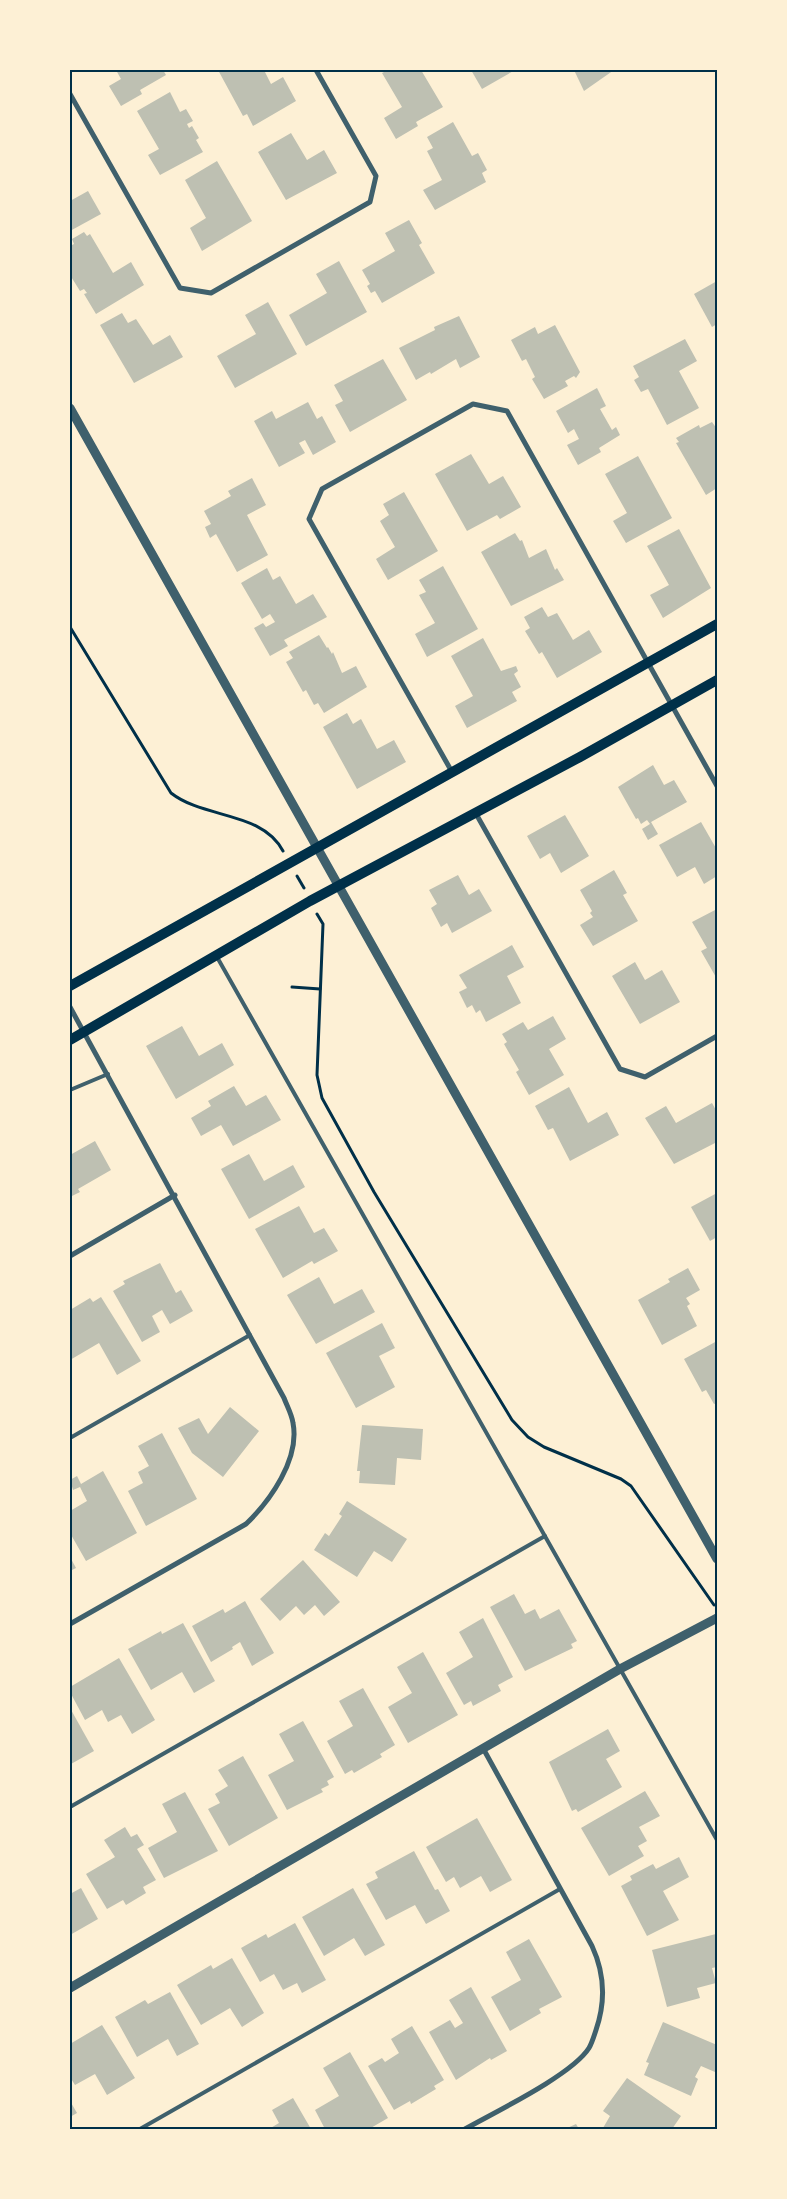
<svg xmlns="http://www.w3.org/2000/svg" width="787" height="2199" font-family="Commissioner,sans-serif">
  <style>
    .building { fill: #bec0b2 }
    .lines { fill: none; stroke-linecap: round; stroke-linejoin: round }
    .path { stroke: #003049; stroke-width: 3 }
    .service { stroke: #3f606c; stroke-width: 4 }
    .minor { stroke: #3f606c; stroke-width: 5 }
    .tertiary { stroke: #3f606c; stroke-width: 9 }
    .secondary { stroke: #003049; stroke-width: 10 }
    .neatline { fill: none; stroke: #003049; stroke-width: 2 }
  </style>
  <rect width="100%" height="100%" fill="#fdf0d5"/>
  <g class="building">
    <path d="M116,70H163L166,75L140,90L142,94L121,106L109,86L121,79Z"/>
    <path d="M218,70H264L271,84L283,77L296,101L253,126L247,114L243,116Z"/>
    <path d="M388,70H421L443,107L416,122L418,126L396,139L384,118L402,107L382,73Z"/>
    <path d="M471,70H515L482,89Z"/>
    <path d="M574,70H614L584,91Z"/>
    <path d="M170,92L180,112L186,109L193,121L187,124L189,128L192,126L199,138L196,140L203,152L160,175L148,155L159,149L137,111Z"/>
    <path d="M453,122L472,156L478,153L487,170L482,173L486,182L435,210L423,190L442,180L427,151L433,148L427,137Z"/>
    <path d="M291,133L307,160L324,150L337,173L286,200L258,152Z"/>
    <path d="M217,161L252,221L202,251L190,228L206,218L185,180Z"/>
    <path d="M88,191L101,214L70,231V201Z"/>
    <path d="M409,220L422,243L419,245L435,273L382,303L375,291L371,293L367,286L370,284L362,270L395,251L385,233Z"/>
    <path d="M84,232L87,236L90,234L113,273L131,262L144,285L96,314L84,294L87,293L84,289L80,291L70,275V246L74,244L72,239Z"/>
    <path d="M339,261L367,312L306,346L289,315L327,293L316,274Z"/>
    <path d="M717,281V324L712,327L694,294Z"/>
    <path d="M268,302L297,354L235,388L217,356L256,334L245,315Z"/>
    <path d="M122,313L128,323L136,319L153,345L170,335L183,357L134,383L100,325Z"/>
    <path d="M459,316L480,357L460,368L456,359L431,374L430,372L416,380L399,348L435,330L434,327Z"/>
    <path d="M555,325L580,372L576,378L574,376L565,381L568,386L544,399L532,379L535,377L526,359L522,361L511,340L535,327L538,334Z"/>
    <path d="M685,339L697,361L679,371L699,408L667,425L648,389L641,392L634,380L639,377L633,366Z"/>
    <path d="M383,359L407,400L350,432L335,405L343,401L334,385Z"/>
    <path d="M597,388L606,406L600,409L612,430L616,427L620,435L599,448L601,452L578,465L567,445L579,439L574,429L568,433L556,411Z"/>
    <path d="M308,402L317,419L322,416L336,442L313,455L305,440L299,443L305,453L279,467L254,421L272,411L276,419Z"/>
    <path d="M712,422L717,429V488L706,495L676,443L679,442L676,438L699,425L700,428Z"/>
    <path d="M471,454L489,484L503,476L521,507L500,519L497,515L467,531L435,474Z"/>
    <path d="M638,456L672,518L626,543L613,521L627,513L605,474Z"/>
    <path d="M252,478L266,505L247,515L268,555L237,572L216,534L210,538L205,527L211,524L204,511L231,496L228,491Z"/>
    <path d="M404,492L438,551L388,580L376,559L395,547L380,521L389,515L383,504Z"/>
    <path d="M679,529L711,588L663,618L650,595L669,585L647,546Z"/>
    <path d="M515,533L520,541L522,540L529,558L546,549L555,570L557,568L564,580L511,606L481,552Z"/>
    <path d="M443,566L478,629L427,657L415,634L435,623L419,595L426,592L419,580Z"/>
    <path d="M267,568L273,580L280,576L296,604L313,594L327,617L284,640L288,646L270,656L254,628L263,623L266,627L275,622L270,614L262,619L241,583Z"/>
    <path d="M542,607L548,617L557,613L573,640L589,630L602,652L557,678L542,652L539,654L525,631L530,628L524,617Z"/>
    <path d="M319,635L327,648L328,647L332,654L333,652L342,673L356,666L367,687L324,713L318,703L314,705L306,690L303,692L286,662L293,658L289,652Z"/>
    <path d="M483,638L501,671L516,666L518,671L514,674L521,687L512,692L517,701L467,728L455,706L473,696L451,656Z"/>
    <path d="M347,713L353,724L361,719L377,749L394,740L406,762L357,789L323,727Z"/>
    <path d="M653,765L664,785L674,780L687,802L651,822L658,834L648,840L642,829L650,824L647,820L641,824L638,818L636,819L618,787Z"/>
    <path d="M565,815L589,856L561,873L550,853L540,859L527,836Z"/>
    <path d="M701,822L717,850V876L704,884L695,867L677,877L659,845Z"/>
    <path d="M614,870L627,893L623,895L638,921L593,946L580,925L593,917L590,913L592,911L580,890Z"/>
    <path d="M458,875L469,895L479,889L492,911L452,933L447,923L441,927L431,908L437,904L429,890Z"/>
    <path d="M717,909V979L701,951L707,948L692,922Z"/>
    <path d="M512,945L524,967L507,976L521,1003L486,1022L480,1010L476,1013L472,1005L467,1008L459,992L467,988L459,975Z"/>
    <path d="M635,962L645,980L662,970L680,1002L640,1024L612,976Z"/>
    <path d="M553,1016L566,1039L549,1049L564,1075L529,1095L516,1072L519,1070L504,1044L507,1042L502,1034L523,1022L528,1030Z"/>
    <path d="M182,1026L199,1056L222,1043L234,1065L176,1099L146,1046Z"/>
    <path d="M234,1086L246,1106L266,1095L281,1120L233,1146L221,1125L201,1136L191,1118L211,1106L208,1101Z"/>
    <path d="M569,1087L588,1123L607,1112L619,1135L570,1161L553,1128L548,1130L535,1106Z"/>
    <path d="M712,1103L717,1112V1142L674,1164L645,1118L666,1106L676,1123Z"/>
    <path d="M95,1141L111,1170L78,1189L80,1192L70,1197V1155Z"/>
    <path d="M249,1154L264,1181L293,1165L305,1187L249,1219L221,1169Z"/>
    <path d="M717,1193V1237L710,1241L691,1207Z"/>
    <path d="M299,1206L314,1233L324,1228L338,1251L314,1264L312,1261L283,1278L255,1229Z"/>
    <path d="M160,1263L176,1293L181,1290L193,1311L170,1324L162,1310L152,1316L160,1332L142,1342L113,1291L125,1284L123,1281Z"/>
    <path d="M688,1268L700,1290L686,1298L690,1304L687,1306L697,1326L662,1345L638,1300L670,1282L668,1279Z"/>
    <path d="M319,1277L334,1304L362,1289L375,1312L316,1344L287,1295Z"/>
    <path d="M101,1297L141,1361L117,1375L99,1343L70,1360V1310L90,1298L93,1302Z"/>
    <path d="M382,1323L395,1348L379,1356L395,1387L356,1408L326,1353Z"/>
    <path d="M717,1341V1403L714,1404L706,1390L702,1392L684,1359Z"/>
    <path d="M230,1407L259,1431L223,1477L192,1453L178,1428L199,1418L208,1434Z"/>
    <path d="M362,1425L423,1429L421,1460L397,1458L395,1485L359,1483L360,1471H357Z"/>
    <path d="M162,1433L197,1499L146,1526L128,1491L143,1483L138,1472L149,1466L138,1446Z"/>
    <path d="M103,1471L137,1533L86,1561L70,1533V1511L87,1501L80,1487L73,1490L70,1480L77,1476L81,1484Z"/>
    <path d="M347,1501L407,1539L392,1562L374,1551L357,1577L314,1550L325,1533L329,1536L342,1516L339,1514Z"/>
    <path d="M70,1557L76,1568L70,1571Z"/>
    <path d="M303,1560L340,1602L324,1616L315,1605L304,1615L296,1606L280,1621L260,1599Z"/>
    <path d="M514,1594L525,1614L535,1609L540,1619L559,1609L577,1641L571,1644L573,1648L525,1671L490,1607Z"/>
    <path d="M245,1601L274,1653L252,1666L240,1642L232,1647L233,1649L211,1662L192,1626L223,1609L225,1613Z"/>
    <path d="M483,1618L513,1677L498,1685L501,1691L473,1706L471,1701L464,1705L446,1673L473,1657L459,1632Z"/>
    <path d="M183,1623L215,1681L194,1693L182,1672L151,1690L128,1649L161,1631L162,1634Z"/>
    <path d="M423,1652L458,1715L408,1743L388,1707L412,1693L397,1667Z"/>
    <path d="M119,1658L155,1720L132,1734L121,1715L108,1722L102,1710L85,1720L70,1692V1687Z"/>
    <path d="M363,1688L395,1745L380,1754L382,1757L354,1773L352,1770L345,1774L327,1741L353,1726L339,1701Z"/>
    <path d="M70,1708L94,1751L71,1764L70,1763Z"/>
    <path d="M303,1721L334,1777L327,1781L329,1785L321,1789L323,1792L287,1810L268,1775L294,1761L279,1734Z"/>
    <path d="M608,1729L620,1751L606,1759L622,1787L578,1812L576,1809L572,1811L549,1762Z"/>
    <path d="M243,1756L278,1818L229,1846L208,1809L220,1803L215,1794L228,1786L218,1770Z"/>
    <path d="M645,1791L660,1816L639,1827L647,1841L638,1846L644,1856L609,1876L581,1828Z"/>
    <path d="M185,1792L218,1851L164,1878L148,1848L177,1832L162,1804Z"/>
    <path d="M477,1818L512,1880L490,1892L481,1876L460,1888L454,1877L446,1882L426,1847Z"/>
    <path d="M125,1827L131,1837L137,1834L144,1845L137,1849L156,1880L143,1887L146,1893L126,1905L123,1900L107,1909L86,1874L115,1857L104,1840Z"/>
    <path d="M414,1851L435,1890L438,1889L450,1911L426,1924L415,1905L386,1920L366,1884L378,1878L375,1872Z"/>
    <path d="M679,1857L689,1877L663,1891L679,1920L647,1936L621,1886L632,1880L630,1876L653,1864L656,1869Z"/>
    <path d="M81,1888L98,1919L70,1935V1894Z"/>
    <path d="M353,1888L385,1945L365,1956L354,1938L324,1956L302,1917Z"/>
    <path d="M295,1923L326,1980L302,1993L297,1983L283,1990L274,1974L260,1982L241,1948L266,1934L268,1938Z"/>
    <path d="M716,1934L717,1967L712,1968L716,1983L697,1988L700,1998L667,2007L652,1950Z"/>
    <path d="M529,1939L562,1997L539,2009L541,2013L510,2031L491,1997L521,1980L506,1952Z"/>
    <path d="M232,1958L264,2013L242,2027L230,2008L201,2025L177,1985L211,1965L213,1969Z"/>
    <path d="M471,1987L507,2051L491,2060L490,2058L456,2080L429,2032L450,2020L455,2028L463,2023L449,2000Z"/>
    <path d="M170,1992L199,2044L177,2056L168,2039L137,2057L115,2017L145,2000L148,2004Z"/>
    <path d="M663,2022L717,2045L715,2072L701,2066L695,2077L698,2079L691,2096L644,2075L649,2063L646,2062Z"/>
    <path d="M102,2025L135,2078L107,2095L95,2074L75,2085L70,2077V2044Z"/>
    <path d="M412,2026L444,2080L434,2086L436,2089L411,2104L410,2101L394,2110L368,2066L382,2058L385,2062L399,2053L391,2039Z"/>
    <path d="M350,2052L388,2118L369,2129H325L315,2110L339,2096L323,2068Z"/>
    <path d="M627,2078L681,2116L672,2129L603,2128L610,2116L603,2111Z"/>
    <path d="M293,2098L311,2129H269L279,2123L272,2110Z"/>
    <path d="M70,2101L77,2113L70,2117Z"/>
    <path d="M576,2124L579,2129H565Z"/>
  </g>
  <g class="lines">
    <g class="path">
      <path d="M70,627L171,793C204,819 262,811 283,851"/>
      <path d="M297,876L304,888"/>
      <path d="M317,914L323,924L317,1075L322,1098L374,1192L512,1420L528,1437L544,1447L621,1479L631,1486L714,1605"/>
      <path d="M292,987L320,989"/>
    </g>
    <g class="service">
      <path d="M217,957L717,1840"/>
      <path d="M70,1090L108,1074"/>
      <path d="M70,1438L250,1335"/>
      <path d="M70,1807L545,1536"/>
      <path d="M140,2129L560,1889"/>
    </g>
    <g class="minor">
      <path d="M70,94L180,288L211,293L370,202L376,176L316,70"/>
      <path d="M452,772L309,519L322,489L473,404L507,411L717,786"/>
      <path d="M475,812L620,1069L645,1077L717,1036"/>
      <path d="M70,1007L284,1398C287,1406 292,1415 293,1423C300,1459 270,1501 246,1524L70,1624"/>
      <path d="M70,1256L175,1195"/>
      <path d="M465,2129C495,2112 572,2075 589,2048C592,2043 594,2036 596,2030C606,2001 605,1974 592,1946L484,1750"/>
    </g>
    <g class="tertiary">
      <path d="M70,408L717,1559"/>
      <path d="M70,1988L620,1669L717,1618"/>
    </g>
    <g class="secondary">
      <path d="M70,986L717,624"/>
      <path d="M70,1040L310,901L580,757L717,680"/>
    </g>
  </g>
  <rect width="787" height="2199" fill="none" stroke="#fdf0d5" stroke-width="142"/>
  <rect x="71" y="71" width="645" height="2057" class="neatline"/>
</svg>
